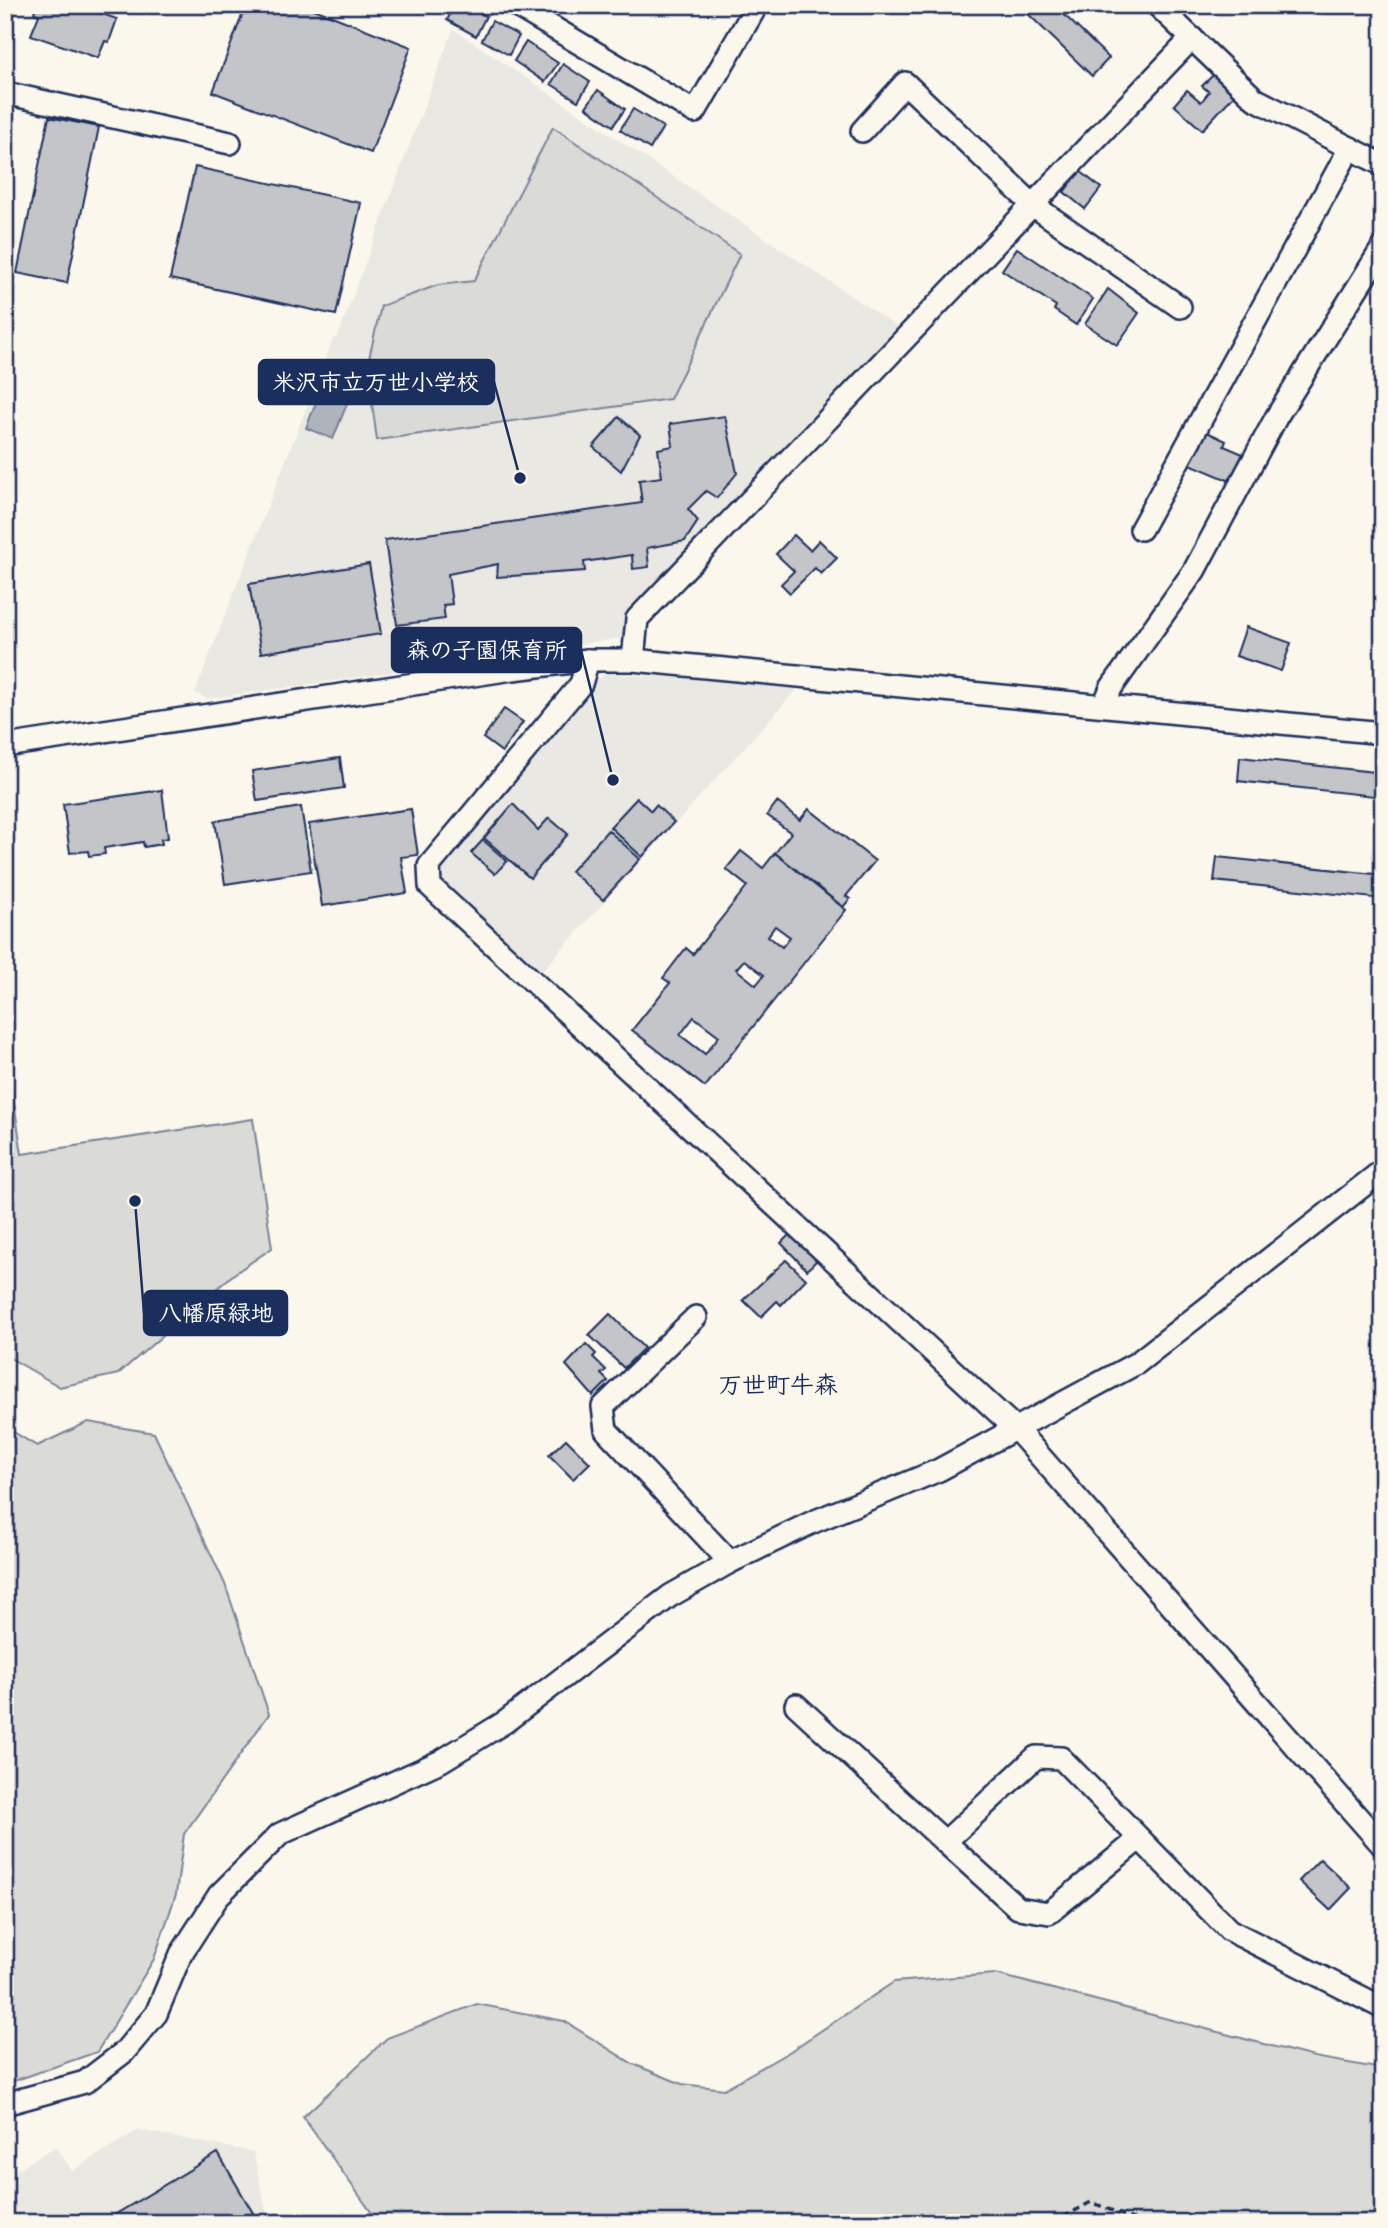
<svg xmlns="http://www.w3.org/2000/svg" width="1388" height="2228" font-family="Itim,'Klee One',sans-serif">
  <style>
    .built { fill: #eae8e2 }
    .green { fill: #dadad7; stroke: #7a849a; stroke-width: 2 }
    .water { fill: #afb3bb; stroke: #747e96; stroke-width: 2 }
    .building { fill: #c3c5c9; stroke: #1b2f5e; stroke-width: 2; fill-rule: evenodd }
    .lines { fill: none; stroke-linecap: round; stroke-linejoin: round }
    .minor-casing { stroke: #1b2f5e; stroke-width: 26 }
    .path { stroke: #1b2f5e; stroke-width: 3.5; stroke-dasharray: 7 5; stroke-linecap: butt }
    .minor { stroke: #fbf7ec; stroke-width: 21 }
    .labels { text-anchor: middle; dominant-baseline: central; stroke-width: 5; stroke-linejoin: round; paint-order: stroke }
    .quarter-label { font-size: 24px; font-weight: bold; fill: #1b2f5e; stroke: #fbf7ec }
    .leader { fill: none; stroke: #1b2f5e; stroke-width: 2.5 }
    .callout-dot { fill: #1b2f5e; stroke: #fbf7ec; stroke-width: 2.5 }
    .callout { fill: #1b2f5e; stroke: #1b2f5e; stroke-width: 2.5 }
    .callout-label { font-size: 23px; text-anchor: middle; font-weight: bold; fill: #fff }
  </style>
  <rect width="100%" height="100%" fill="#fbf7ec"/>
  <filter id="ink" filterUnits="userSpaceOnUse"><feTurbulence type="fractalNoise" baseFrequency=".0143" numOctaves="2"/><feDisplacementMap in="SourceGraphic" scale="14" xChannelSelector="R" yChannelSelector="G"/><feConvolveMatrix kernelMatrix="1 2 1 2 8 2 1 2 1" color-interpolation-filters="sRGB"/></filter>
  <g filter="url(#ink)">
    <g class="built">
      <path d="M453,29L899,328L633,617L630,637L208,699L195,693L333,339L338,336Z"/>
      <path d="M608,673L799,687L541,972L437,880L436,872L588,684Z"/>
      <path d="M138,2130L253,2152L269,2223H20L5,2198V2177L56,2146L72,2171Z"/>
    </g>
    <g class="green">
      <path d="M553,127L740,254L670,399L377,440L367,367L381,306L438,285L474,281Z"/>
      <path d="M5,1044L22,1154L253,1119L272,1248L234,1274L118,1374L60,1387L5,1355Z"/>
      <path d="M88,1422L154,1433L225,1584L269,1714L184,1834L176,1894L154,1959L97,2052L5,2084V1427L37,1446Z"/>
      <path d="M995,1974L1314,2057L1383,2069V2223H379L303,2117L387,2038L477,2004L564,2021L633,2064L682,2084L724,2089L789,2052L894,1982Z"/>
    </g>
    <path class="water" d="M331,366L358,376L333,439L306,428Z"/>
    <g class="building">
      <path d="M36,5H76L117,19L109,42L105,41L98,58L31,35L39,15L34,13Z"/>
      <path d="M246,5H304L411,47L371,153L213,92Z"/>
      <path d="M455,5H466L486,16L476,36L447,20Z"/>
      <path d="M1019,5H1054L1109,58L1092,76Z"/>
      <path d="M492,21L519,36L509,55L482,40Z"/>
      <path d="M526,42L558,63L545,82L514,61Z"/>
      <path d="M563,64L590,82L578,101L551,84Z"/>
      <path d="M1213,75L1235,94L1202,130L1174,105L1187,90L1201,102L1209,92L1202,86Z"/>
      <path d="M598,90L625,109L613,126L586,107Z"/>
      <path d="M633,109L663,127L650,149L620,130Z"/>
      <path d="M49,117L99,127L67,283L17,273Z"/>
      <path d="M195,167L361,203L336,315L170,279Z"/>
      <path d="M1080,171L1101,188L1085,209L1064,192Z"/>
      <path d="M1017,248L1093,299L1076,325L1054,310L1056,306L1002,270Z"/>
      <path d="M1108,289L1139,313L1117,345L1085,324Z"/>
      <path d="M725,416L737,473L717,498L706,491L688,509L698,521L685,541L647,548L649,567L633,569L632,555L584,562L585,571L497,577L498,564L448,574L452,604L443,605L445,619L397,625L385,540L642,503L639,480L662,477L658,449L673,446L670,424Z"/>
      <path d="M619,417L640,435L621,471L593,447Z"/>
      <path d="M1205,431L1226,441L1224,446L1243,454L1230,481L1190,464Z"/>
      <path d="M794,535L810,550L819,540L837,558L821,574L815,568L790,593L781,584L794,571L776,554Z"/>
      <path d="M369,564L381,634L261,653L249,584Z"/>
      <path d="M1246,627L1291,643L1281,671L1236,656Z"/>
      <path d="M504,709L523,722L502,752L483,738Z"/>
      <path d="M1240,757L1383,773V797L1238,781Z"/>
      <path d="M340,758L344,788L257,801L252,771Z"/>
      <path d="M162,790L168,838L161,839L162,844L144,847L143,842L104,848L105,854L89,856L88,851L70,853L63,804Z"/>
      <path d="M637,798L651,811L656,805L674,822L642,857L610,827Z"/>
      <path d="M777,802L800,820L809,809L875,861L846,896L850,899L843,907L775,853L791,833L767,815Z"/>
      <path d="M513,804L538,830L549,818L568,834L530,878L484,838Z"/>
      <path d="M301,807L311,871L225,884L215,821Z"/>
      <path d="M411,809L418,855L401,857L407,893L322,906L309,824Z"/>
      <path d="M608,830L640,859L603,900L571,871Z"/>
      <path d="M483,840L507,861L495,874L471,853Z"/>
      <path d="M741,851L763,868L775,853L846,910L705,1087L632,1030L670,983L663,978L686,948L693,954L747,886L726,869ZM775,926L790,937L782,947L768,936ZM744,960L764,975L756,985L736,969ZM694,1017L719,1036L705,1054L680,1035Z"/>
      <path d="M1217,857L1383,875V899L1214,881Z"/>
      <path d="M795,1229L822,1255L807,1270L781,1243Z"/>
      <path d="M786,1260L806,1279L781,1305L777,1301L761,1317L743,1300Z"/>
      <path d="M610,1314L644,1348L624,1368L589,1335Z"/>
      <path d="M586,1344L596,1354L593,1357L606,1370L601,1374L608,1381L593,1396L566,1365Z"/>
      <path d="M566,1439L590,1463L573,1479L549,1455Z"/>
      <path d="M1320,1859L1351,1888L1330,1910L1299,1881Z"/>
      <path d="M218,2153L253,2213L238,2223H101Z"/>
    </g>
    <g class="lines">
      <g class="minor-casing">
        <g id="minor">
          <path d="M515,5L695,112L757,5"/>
          <path d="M1157,5L1255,99L1383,165"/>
          <path d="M5,93L230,143"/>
          <path d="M862,131L905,83L1034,206L1180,307"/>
          <path d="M1141,529L1350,148"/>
          <path d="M588,660L581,684L429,866L430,886L1016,1429L1383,1846"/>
          <path d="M633,660L637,619L1192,38"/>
          <path d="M1104,705L1111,688L1194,571L1277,416L1383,247"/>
          <path d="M5,746L513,669L588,660H633L1383,733"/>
          <path d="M696,1317L603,1407L606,1430L730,1562"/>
          <path d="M796,1705L945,1842L1036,1757L1061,1758L1229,1930L1383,2008"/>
          <path d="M945,1842L1018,1908L1049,1913L1139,1839"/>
          <path d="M5,2104L85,2082L124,2052L156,2014L181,1954L219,1895L280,1834L441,1761L505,1722L670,1596L730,1562L813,1522L939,1470L1137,1363L1383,1170"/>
        </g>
      </g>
      <path class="path" d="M1053,2223L1091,2202L1142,2223"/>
      <use href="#minor" class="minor"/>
    </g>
  </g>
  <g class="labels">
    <g class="quarter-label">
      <text x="778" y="1384">万世町牛森</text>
    </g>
  </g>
  <path class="leader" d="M520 478L494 382M613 780L581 650M135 1201L144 1313"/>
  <g class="callout-dot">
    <circle cx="520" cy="478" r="7"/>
    <circle cx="613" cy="780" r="7"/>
    <circle cx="135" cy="1201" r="7"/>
  </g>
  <g class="callout">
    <rect x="259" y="360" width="235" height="44" rx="7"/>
    <rect x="392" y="628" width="189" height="44" rx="7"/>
    <rect x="144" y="1291" width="143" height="44" rx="7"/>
  </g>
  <g class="callout-label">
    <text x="376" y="390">米沢市立万世小学校</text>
    <text x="487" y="658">森の子園保育所</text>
    <text x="216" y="1321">八幡原緑地</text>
  </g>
  <rect width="1388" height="2228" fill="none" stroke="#fbf7ec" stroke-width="28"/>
  <rect x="14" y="14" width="1360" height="2200" fill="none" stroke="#1b2f5e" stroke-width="2.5" filter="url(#ink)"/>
</svg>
